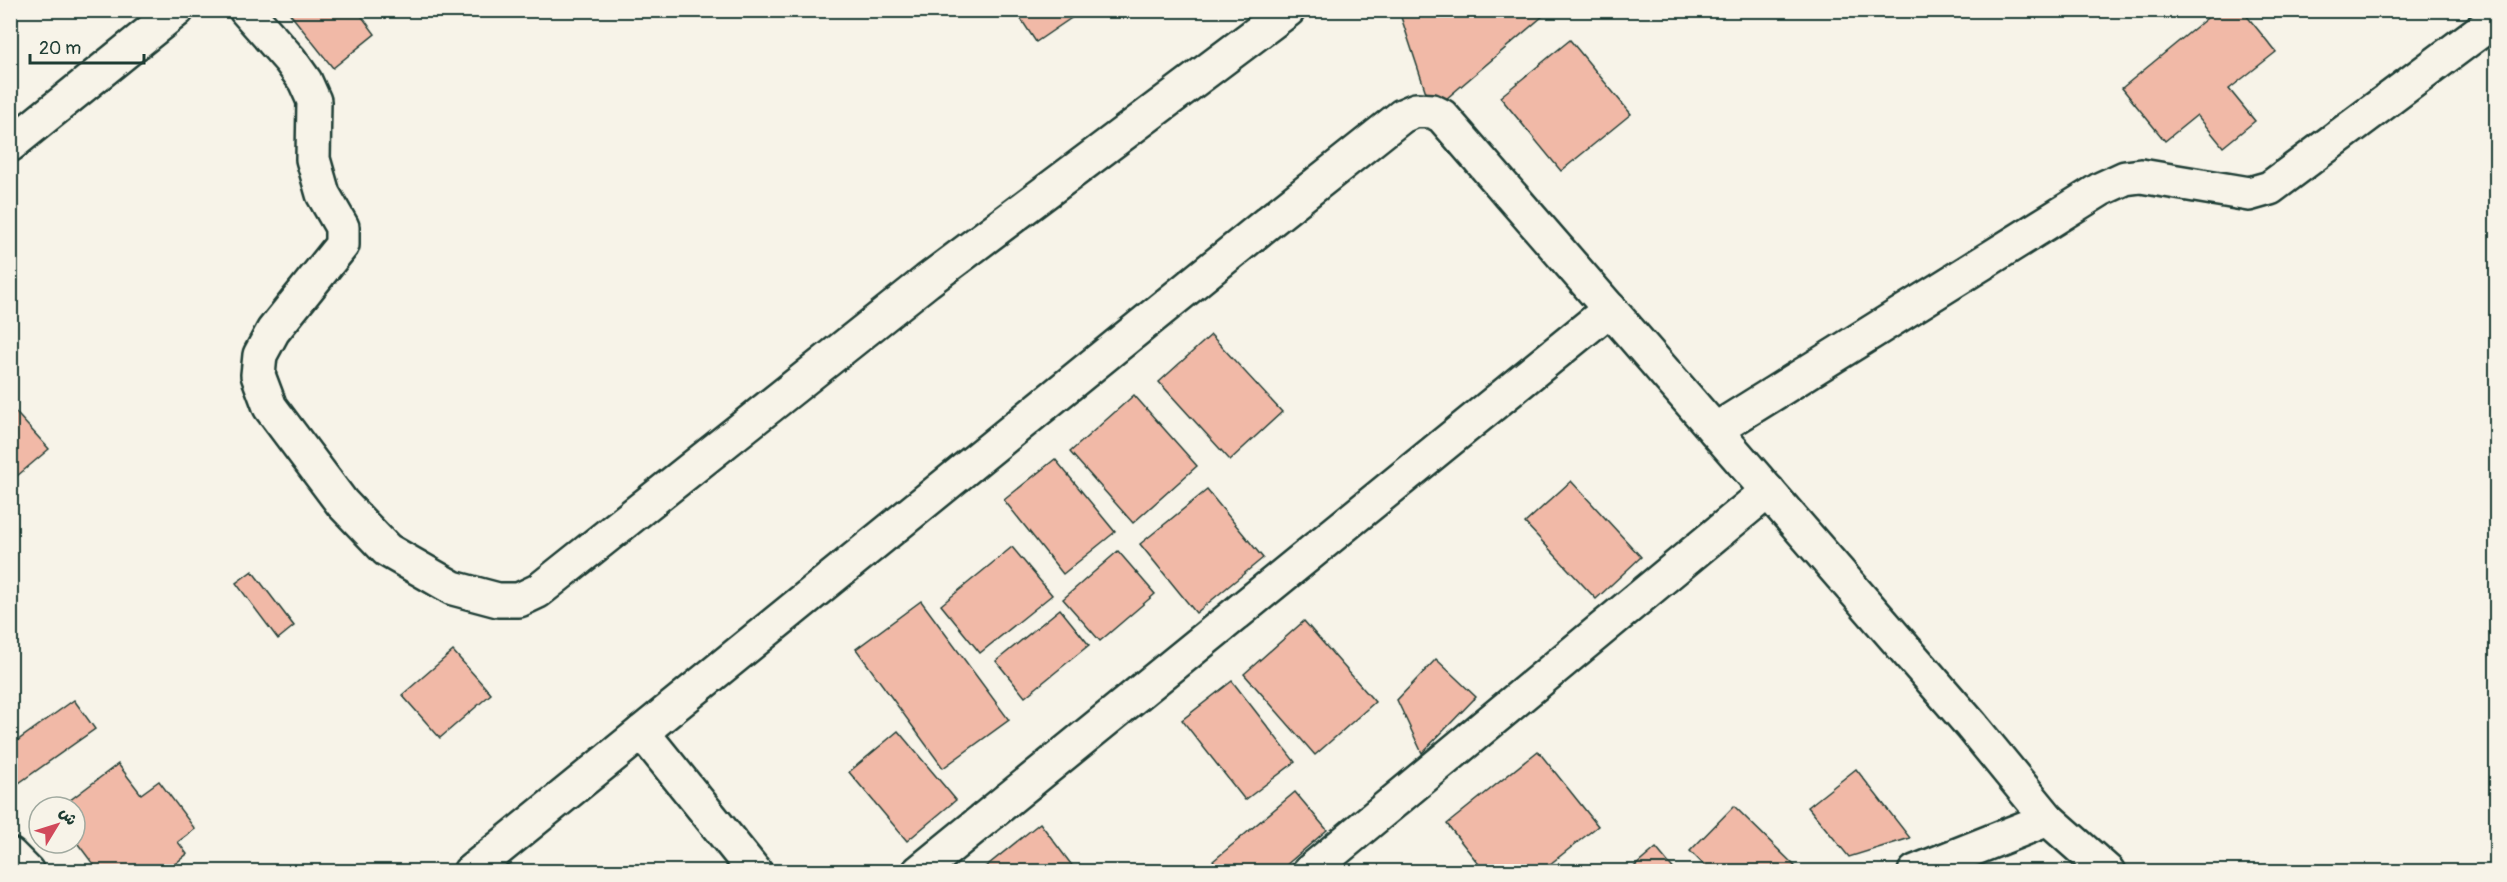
<svg xmlns="http://www.w3.org/2000/svg" width="2507" height="882" font-family="Pangolin,'Playpen Sans Arabic',sans-serif">
  <style>
    .building { fill: #f1b9a7; stroke: #1f3d34; stroke-width: 1.5 }
    .lines { fill: none; stroke-linecap: round; stroke-linejoin: round }
    .minor-casing { stroke: #1f3d34; stroke-width: 38 }
    .minor { stroke: #f7f3e8; stroke-width: 33 }
  </style>
  <rect width="100%" height="100%" fill="#f7f3e8"/>
  <filter id="ink" filterUnits="userSpaceOnUse"><feTurbulence type="fractalNoise" baseFrequency=".0167" numOctaves="2"/><feDisplacementMap in="SourceGraphic" scale="12" xChannelSelector="R" yChannelSelector="G"/><feConvolveMatrix kernelMatrix="1 2 1 2 8 2 1 2 1" color-interpolation-filters="sRGB"/></filter>
  <g filter="url(#ink)">
    <g class="building">
      <path d="M287,10H357L375,34L333,68Z"/>
      <path d="M1015,10H1083L1036,42Z"/>
      <path d="M1409,10H1550L1432,111L1401,17Z"/>
      <path d="M2217,10H2242L2276,52L2229,89L2255,121L2223,147L2197,115L2165,141L2122,88Z"/>
      <path d="M1570,40L1631,114L1561,171L1500,97Z"/>
      <path d="M1211,335L1282,412L1230,460L1159,382Z"/>
      <path d="M1134,395L1197,466L1133,523L1070,452Z"/>
      <path d="M10,406L49,449L10,482Z"/>
      <path d="M1055,459L1115,532L1063,574L1004,500Z"/>
      <path d="M1571,481L1641,557L1596,599L1525,523Z"/>
      <path d="M1207,490L1263,558L1196,613L1140,544Z"/>
      <path d="M1012,547L1052,595L980,653L941,605Z"/>
      <path d="M1118,551L1155,594L1100,641L1063,599Z"/>
      <path d="M252,571L294,626L278,639L236,583Z"/>
      <path d="M921,601L1009,720L943,768L856,649Z"/>
      <path d="M1060,609L1089,645L1025,697L996,661Z"/>
      <path d="M1304,621L1375,702L1315,755L1244,674Z"/>
      <path d="M453,651L491,694L440,738L402,695Z"/>
      <path d="M1436,659L1476,697L1422,753L1397,700Z"/>
      <path d="M1232,681L1295,762L1245,800L1182,720Z"/>
      <path d="M74,700L95,729L16,785L10,778V746Z"/>
      <path d="M898,731L956,800L907,841L849,772Z"/>
      <path d="M1538,751L1598,826L1540,872H1485L1447,824Z"/>
      <path d="M118,764L141,794L159,781L195,829L178,842L187,854L165,872H99L75,840V807H61Z"/>
      <path d="M1856,769L1910,838L1849,857L1808,807Z"/>
      <path d="M1295,792L1327,830L1278,872H1221L1213,861Z"/>
      <path d="M1734,806L1795,866L1785,872H1711L1690,851Z"/>
      <path d="M1040,823L1077,872H979Z"/>
      <path d="M1656,848L1676,872H1628Z"/>
    </g>
    <g class="lines">
      <g class="minor-casing">
        <g id="minor">
          <path d="M246,10L290,60L305,81L314,101L313,159L323,194L342,227V245L273,331L260,355L258,375L270,407L342,503L387,550L453,588L498,600H519L538,591L927,281L1288,10"/>
          <path d="M10,145L177,10"/>
          <path d="M1715,430L2101,189L2125,178L2141,176L2249,194L2270,188L2496,19"/>
          <path d="M642,732L755,872"/>
          <path d="M10,855L27,872"/>
          <path d="M470,872L1265,225L1402,116L1416,110L1432,111L1442,116L1971,725L2048,819L2108,872"/>
          <path d="M919,872L1610,309"/>
          <path d="M1309,872L1768,491"/>
          <path d="M1915,872L2048,819"/>
        </g>
      </g>
      <use href="#minor" class="minor"/>
    </g>
  </g>
  <rect width="2507" height="882" fill="none" stroke="#f7f3e8" stroke-width="36"/>
  <rect x="18" y="18" width="2471" height="846" fill="none" stroke="#1f3d34" stroke-width="2" filter="url(#ink)"/>
  <g transform="translate(57 825) rotate(52)"><circle r="28" fill="#f7f3e8" stroke="#a1aaa0" stroke-width="1.5"/>
  <path d="M0-4.5L10 22L0 15L-10 22Z" fill="#d1495b"/>
  <text y="-9" font-size="16" font-weight="bold" text-anchor="middle" fill="#1f3d34">ش</text>
  </g>
  <path d="M30 54v9h114v-9" fill="none" stroke="#1f3d34" stroke-width="3"/>
  <text x="39" y="54" font-size="18" fill="#1f3d34" stroke="#f7f3e8" stroke-width="4.5" paint-order="stroke">20 m</text>
</svg>
